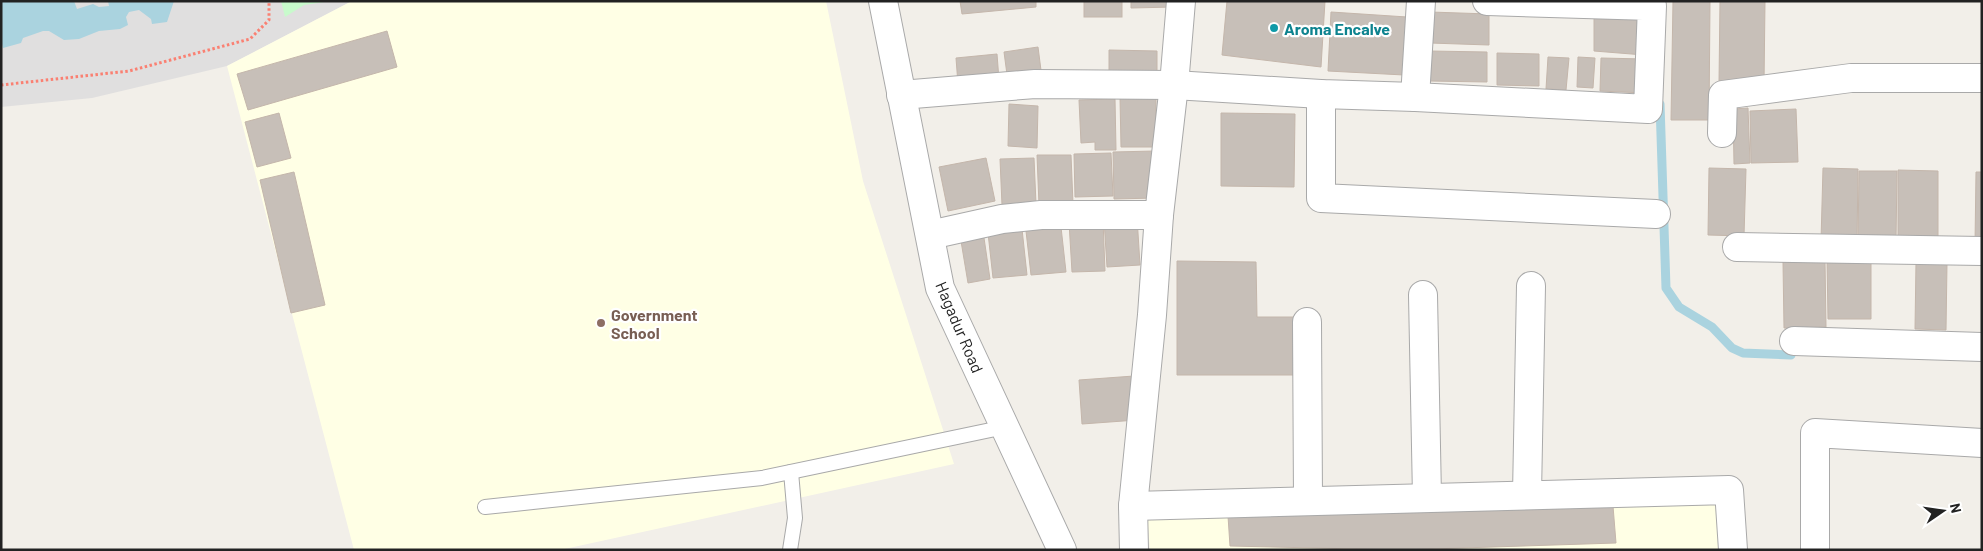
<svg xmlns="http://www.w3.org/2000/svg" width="1983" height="551" font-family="Barlow,sans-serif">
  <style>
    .residential { fill: #e0dfdf }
    .education { fill: #ffffe5 }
    .park { fill: #c8facc }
    .water { fill: #aad3df }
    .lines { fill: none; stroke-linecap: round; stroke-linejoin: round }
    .stream { stroke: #aad3df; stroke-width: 9 }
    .building { fill: #c7bfb8; stroke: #c4b6ab }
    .service-casing { stroke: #a9a9a9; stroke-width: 16 }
    .minor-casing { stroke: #a9a9a9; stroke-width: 30 }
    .tertiary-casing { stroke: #a9a9a9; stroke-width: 30 }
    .path { stroke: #fa8072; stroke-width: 3; stroke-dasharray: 2.5 2.5; stroke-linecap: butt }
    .service { stroke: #fff; stroke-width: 14 }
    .minor { stroke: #fff; stroke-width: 28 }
    .tertiary { stroke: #fff; stroke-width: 28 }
    .culture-dot { fill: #0f9aa8; stroke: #fff; stroke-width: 2 }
    .education-dot { fill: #8d6e63; stroke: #fff; stroke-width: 2 }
    .labels { text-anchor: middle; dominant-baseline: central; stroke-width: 4.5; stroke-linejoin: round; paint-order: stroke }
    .culture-label { font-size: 16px; font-weight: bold; fill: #0d838f; stroke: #fff; text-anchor: start }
    .education-label { font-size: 16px; font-weight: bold; fill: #785e54; stroke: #fff; text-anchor: start }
    .street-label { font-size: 16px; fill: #222; stroke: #fff }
  </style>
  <rect width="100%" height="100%" fill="#f2efe9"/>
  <path class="residential" d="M1,1H352L227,66L92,98L1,107Z"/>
  <g class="education">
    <path d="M352,1H826L863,181L954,464L560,550H354L227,66Z"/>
    <path d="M1726,498L1727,550H1150L1147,514Z"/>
  </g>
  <path class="park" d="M281,1H331L304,5L285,17Z"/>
  <path class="water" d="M1,1H74L77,9L93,4L99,7L109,6L108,1H174L167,22L152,24L151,19L139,10L129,12L126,17L128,25L120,29L99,31L79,39L64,40L49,31H43L23,38L21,43L3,48L1,40Z"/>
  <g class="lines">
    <path class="stream" d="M1660,104L1666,288L1679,307L1712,327L1732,348L1743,353L1791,355"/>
  </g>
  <g class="building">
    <path d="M960,1H1036V7L962,14Z"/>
    <rect x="1084" y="1" width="38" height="16"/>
    <path d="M1131,1H1174V7L1131,8Z"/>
    <path d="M1227,1H1325L1321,67L1222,55Z"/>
    <path d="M1673,1H1710L1709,120H1671Z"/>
    <path d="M1720,1H1765L1764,84L1719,83Z"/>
    <path d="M1331,12L1407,17L1404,75L1328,71Z"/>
    <path d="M1430,12L1489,14V45L1430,43Z"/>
    <path d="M1643,17L1644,55L1594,51V18Z"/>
    <path d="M387,31L397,67L248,110L237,74Z"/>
    <path d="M1038,47L1042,78L1008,82L1004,52Z"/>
    <path d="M1109,50L1157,51V74L1109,73Z"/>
    <path d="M1430,51L1487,52V82L1429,81Z"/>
    <path d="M1497,53L1539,54V86L1497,85Z"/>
    <path d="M997,54L999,80L958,84L956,58Z"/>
    <path d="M1548,57L1569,58L1566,90L1546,89Z"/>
    <path d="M1578,57L1595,58L1593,88L1577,87Z"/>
    <path d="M1601,58L1644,59V93L1600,91Z"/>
    <path d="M1120,97H1156V147H1121Z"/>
    <path d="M1115,99L1116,150H1095V142L1081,143L1079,100Z"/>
    <path d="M1009,104L1038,106L1037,148L1008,146Z"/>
    <path d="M1748,108L1750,163L1734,164L1733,109Z"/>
    <path d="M1796,109L1798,162L1751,163L1750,111Z"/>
    <path d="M279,113L291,158L257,167L245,122Z"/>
    <path d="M1221,113L1295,114L1294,187L1221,186Z"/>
    <path d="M1155,151L1156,198L1114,199L1113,152Z"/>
    <path d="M1111,153L1113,196L1075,197L1074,154Z"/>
    <path d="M1037,155H1071L1073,204L1039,205Z"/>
    <path d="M986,158L995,201L948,211L939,167Z"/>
    <path d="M1034,158L1036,204L1002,205L1000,159Z"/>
    <path d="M1709,168L1746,169L1744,236L1708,235Z"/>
    <path d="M1823,168L1858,169L1857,242L1821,241Z"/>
    <path d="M1898,170L1938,171V242H1898Z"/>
    <path d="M1859,171H1897L1896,241H1858Z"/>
    <path d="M294,172L325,305L291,313L260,180Z"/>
    <path d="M1976,172H1982V244H1975Z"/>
    <path d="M1137,217L1140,265L1107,267L1104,220Z"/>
    <path d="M1103,220L1105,271L1072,272L1069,222Z"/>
    <path d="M1061,227L1066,272L1031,275L1026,231Z"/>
    <path d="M1022,229L1027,275L993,278L988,233Z"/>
    <path d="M983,231L990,279L968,283L960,235Z"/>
    <path d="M1871,258V319H1828L1827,259Z"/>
    <path d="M1177,261L1256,262L1257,317H1300V375H1177Z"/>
    <path d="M1825,261L1826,327L1784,328L1783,262Z"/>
    <path d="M1916,262L1947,263L1946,330L1915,329Z"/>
    <path d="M1134,376L1137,420L1082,424L1079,380Z"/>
    <path d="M1613,506L1616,543L1400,550L1230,546L1228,516Z"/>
  </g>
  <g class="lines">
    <g class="service-casing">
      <g id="service">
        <path d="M485,507L762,478L1005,427"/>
        <path d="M790,550L795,518L791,472"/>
      </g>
    </g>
    <g class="minor-casing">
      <g id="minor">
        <path d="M1321,94V198L1656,214"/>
        <path d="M901,95L1035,84L1174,85L1321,94L1415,97L1648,109L1652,6L1487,1"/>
        <path d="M1415,97L1421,1"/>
        <path d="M1722,133L1723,95L1851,78H1982"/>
        <path d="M930,235L1002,219L1041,215H1159"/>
        <path d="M1737,247L1982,251"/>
        <path d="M1423,295L1427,497"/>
        <path d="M1307,322L1308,500"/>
        <path d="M1794,341L1982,347"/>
        <path d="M1527,494L1531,286"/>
        <path d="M1133,506L1729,490L1733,550"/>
        <path d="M1134,550L1133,506L1152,315L1159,215L1174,85L1181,1"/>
        <path d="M1815,550V433L1982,443"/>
      </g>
    </g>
    <g class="tertiary-casing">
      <path id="tertiary" d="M883,1L940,288L1062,550"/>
    </g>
    <path class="path" d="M1,85L129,71L250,39L269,20V1"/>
    <use href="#service" class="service"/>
    <use href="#minor" class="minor"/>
    <use href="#tertiary" class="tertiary"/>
  </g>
  <circle class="culture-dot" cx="1274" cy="28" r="5"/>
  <circle class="education-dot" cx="601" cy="323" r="5"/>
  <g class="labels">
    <g class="culture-label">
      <text x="1284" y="28">Aroma Encalve</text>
    </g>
    <g class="education-label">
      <text x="611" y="314">Government<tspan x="611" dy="18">School</tspan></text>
    </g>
    <g class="street-label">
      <text transform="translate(960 327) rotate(67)">Hagadur Road</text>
    </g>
  </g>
  <rect width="1983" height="551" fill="none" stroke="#222222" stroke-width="5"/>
  <g transform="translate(1943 511) rotate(77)" stroke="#ffffff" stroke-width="4" paint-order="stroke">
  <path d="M0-4L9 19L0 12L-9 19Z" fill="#222222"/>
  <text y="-8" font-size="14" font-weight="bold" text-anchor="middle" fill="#222222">N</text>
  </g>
</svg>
